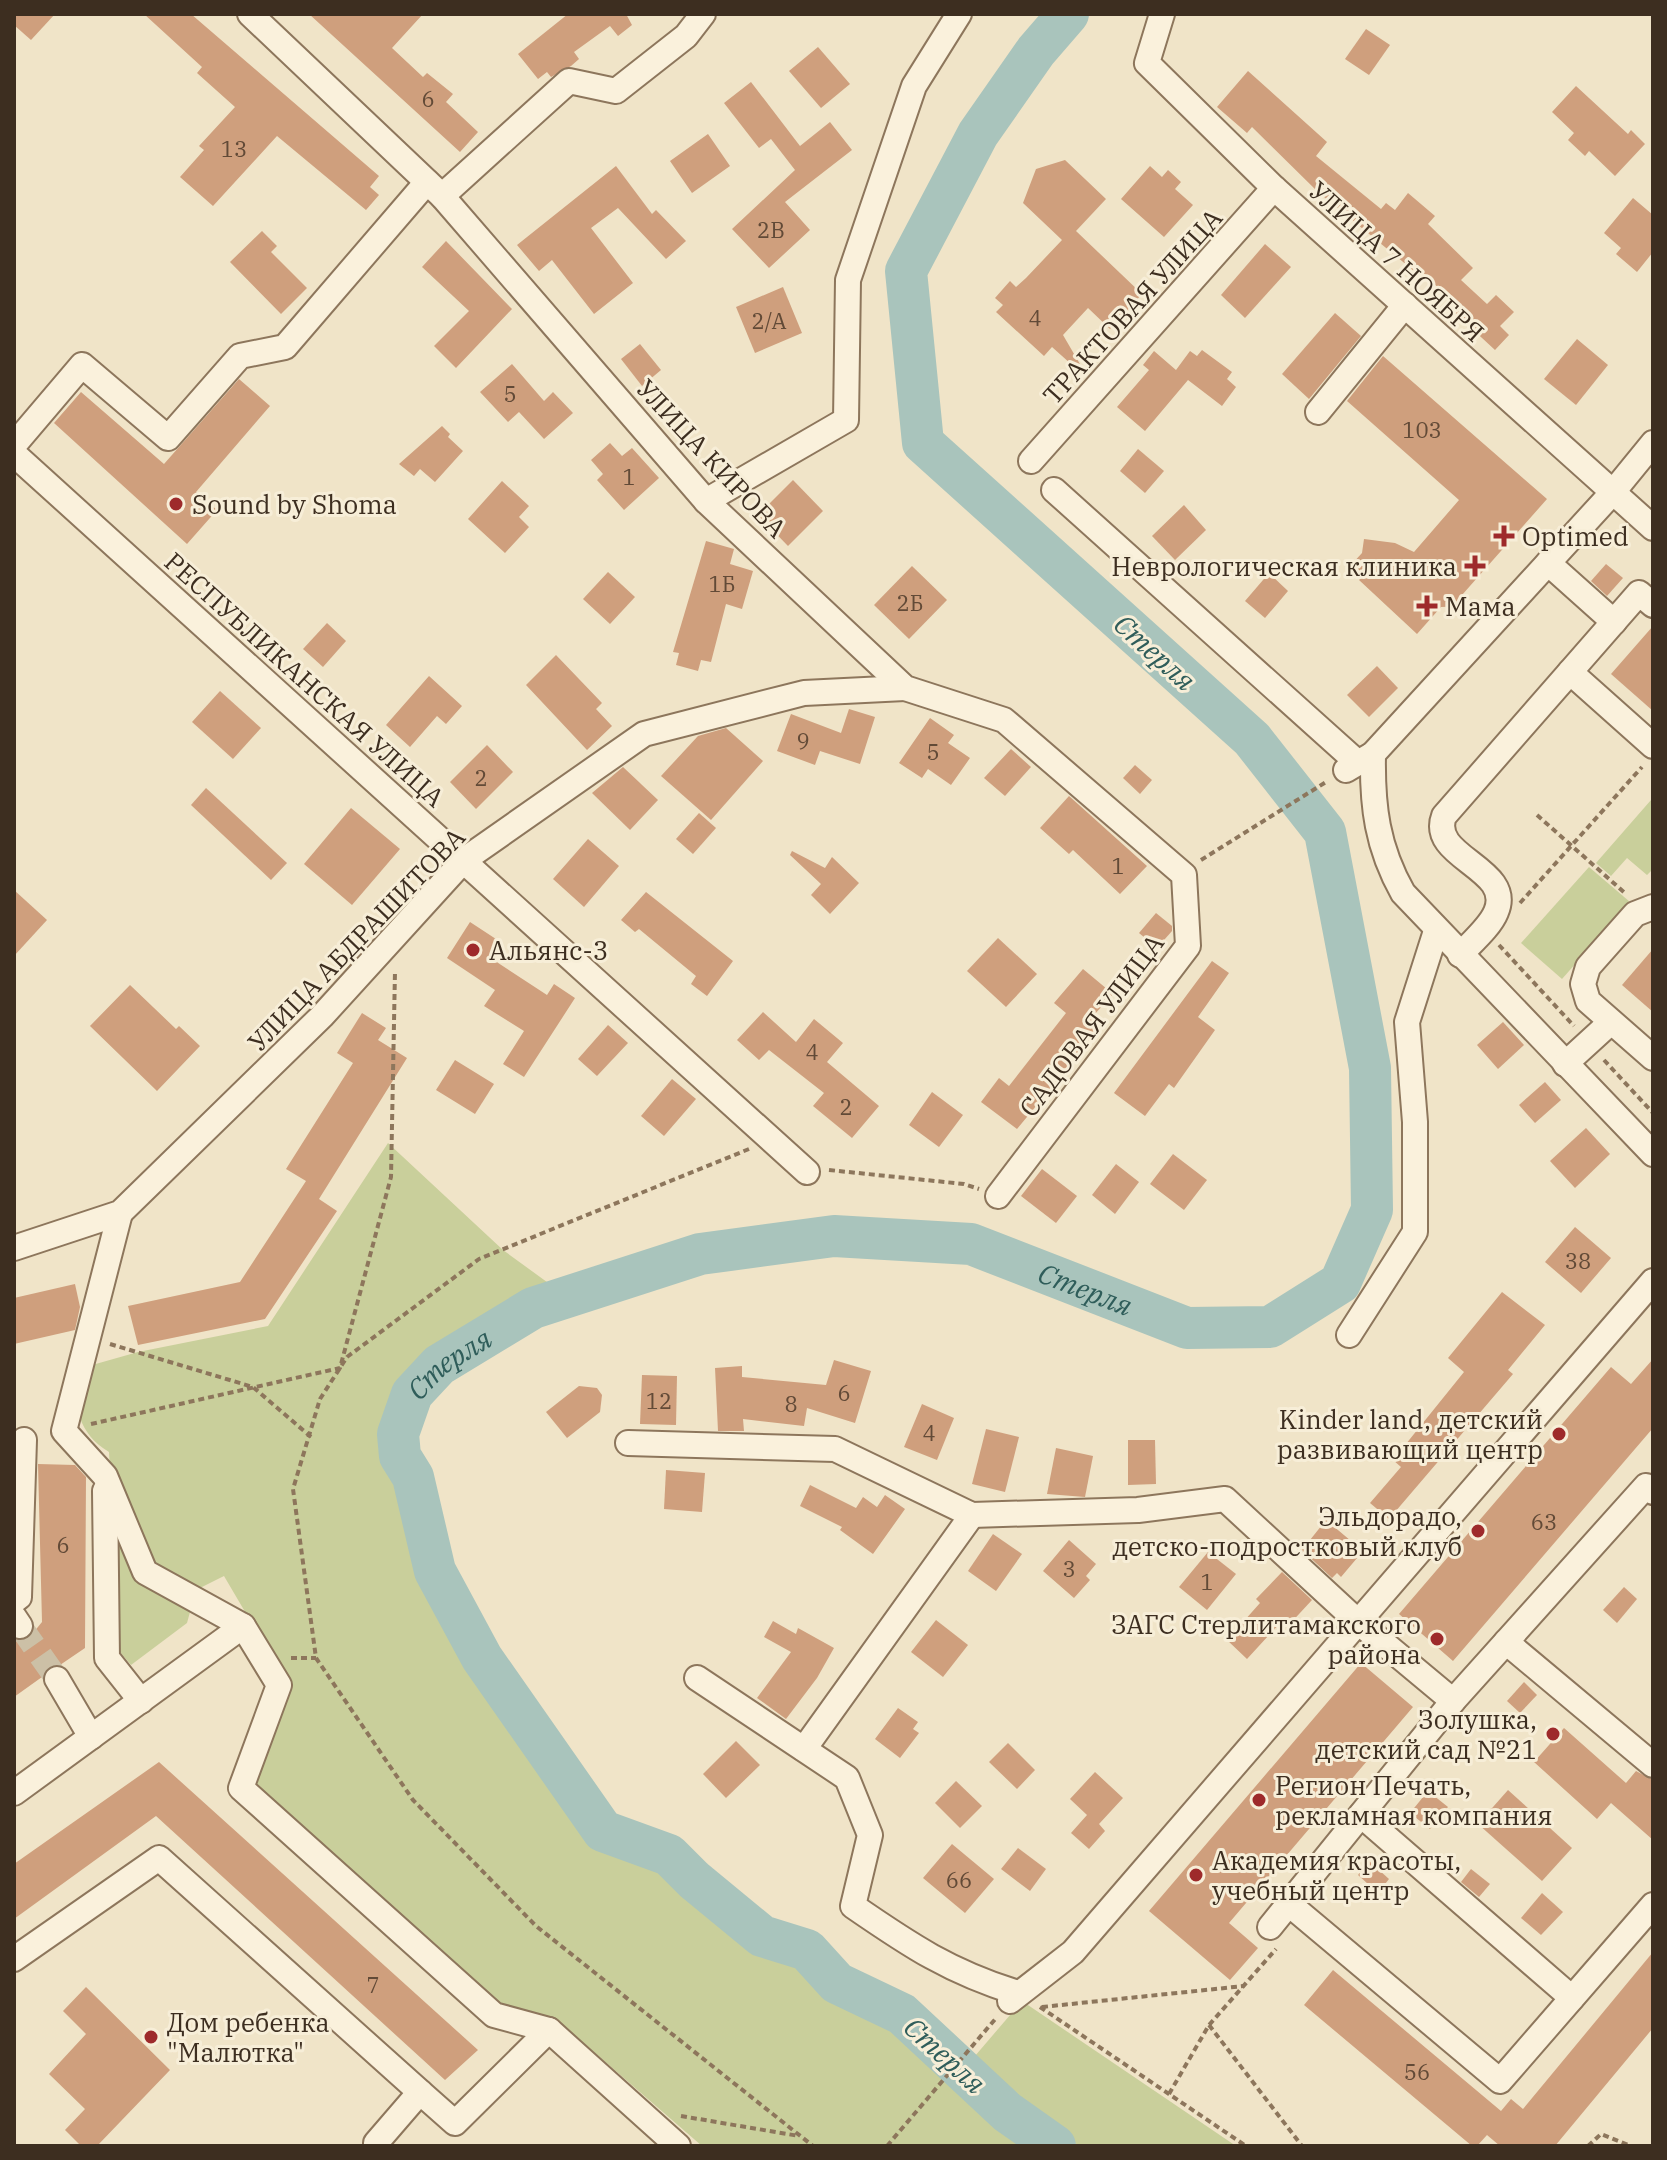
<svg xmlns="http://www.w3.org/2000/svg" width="1667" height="2160" font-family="'IBM Plex Serif',serif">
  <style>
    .green { fill: #c9cf9b }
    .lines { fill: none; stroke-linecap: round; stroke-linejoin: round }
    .river { stroke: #a9c4bc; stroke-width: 42 }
    .building { fill: #cf9f7d }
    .minor-tunnel { stroke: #ccc0a6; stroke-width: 24; stroke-dasharray: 24 12; stroke-linecap: butt }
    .minor-casing { stroke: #8d765c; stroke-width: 28 }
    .path { stroke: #8d765c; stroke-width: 4; stroke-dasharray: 6 4; stroke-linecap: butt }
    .minor { stroke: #faf1dc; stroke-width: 24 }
    .poi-dot { fill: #9e2a2b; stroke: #f7eed8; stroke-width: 3 }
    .labels { text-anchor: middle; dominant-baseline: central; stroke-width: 6; stroke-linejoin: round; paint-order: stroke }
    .number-label { font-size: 22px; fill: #624a37 }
    .street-label { font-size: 26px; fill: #3d2e20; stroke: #f7eed8 }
    .poi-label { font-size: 26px; fill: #3d2e20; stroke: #f7eed8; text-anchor: start }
    .water-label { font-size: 28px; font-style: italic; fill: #2f5d5a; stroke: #f7eed8 }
  </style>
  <rect width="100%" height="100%" fill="#f0e4c8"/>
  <g class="green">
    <path d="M1651,800L1653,869L1647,875L1627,858L1611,876L1596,863Z"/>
    <path d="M1589,867L1630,902L1562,979L1521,943Z"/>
    <path d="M388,1143L503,1250L551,1285L432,1355L397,1393L385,1445L404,1489L422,1575L456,1640L577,1810L592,1841L658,1863L748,1946L798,1962L828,1989L896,2025L1002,2121L1037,2146H702L557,2020L500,2007L254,1790L288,1685L224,1576L196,1590L187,1623L131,1665L115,1646V1558L109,1452C77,1433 76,1406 71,1371L138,1352L268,1326Z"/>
    <path d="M1022,2001L1236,2146H1079L969,2063Z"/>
  </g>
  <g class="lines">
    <path class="river" id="s1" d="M1055,2146L1007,2112L902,2014L837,1983L807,1950L762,1936L694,1880L669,1855L603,1831L482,1658L435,1571L413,1477L400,1456L398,1434L412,1394L439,1365L533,1308L700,1254L834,1236L971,1244L1187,1328L1270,1327L1340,1283L1372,1210L1370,1068L1325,832L1252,739L923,443L906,271L978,134L1036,51L1068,14"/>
  </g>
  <g class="building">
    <path d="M14,14H55L31,40L14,25Z"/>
    <path d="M144,14H191L379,176L370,187L379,195L366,210L277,136L213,206L180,177L204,150L199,146L235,107L197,73L202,67Z"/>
    <path d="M309,14H423L392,48L423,77L427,73L453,94L446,102L478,132L460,152Z"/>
    <path d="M568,14H626L632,25L618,36L610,26L574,52L579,59L571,66L551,77L547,72L538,79L518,54Z"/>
    <path d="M1366,29L1390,45L1369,75L1345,59Z"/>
    <path d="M818,47L850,84L821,108L789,71Z"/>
    <path d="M1248,71L1327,142L1316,156L1381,209L1386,203L1395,210L1408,193L1435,216L1428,224L1473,268L1461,280L1487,304L1496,295L1514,312L1500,326L1509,335L1495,350L1455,313L1460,308L1428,278L1425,280L1318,192L1252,127L1247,133L1217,107Z"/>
    <path d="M751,82L800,146L830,122L852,150L785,202L810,230L769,268L732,229L795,170L771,139L759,148L724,103Z"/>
    <path d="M1576,86L1628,134L1631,130L1645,144L1615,176L1589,151L1585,156L1568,140L1574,133L1552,112Z"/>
    <path d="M708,134L730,166L692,193L670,161Z"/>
    <path d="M1065,160L1106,199L1076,231L1142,294L1110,329L1088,308L1063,335L1084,371L1081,373L1052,347L1044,356L996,312L1003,305L995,298L1010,281L1016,287L1026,278L1062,240L1023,203L1036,169Z"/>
    <path d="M616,166L652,214L656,210L686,241L666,259L618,208L591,228L633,283L594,314L552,260L539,271L517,245Z"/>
    <path d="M1150,166L1162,177L1168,170L1181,182L1175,189L1193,205L1164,237L1121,199Z"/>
    <path d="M1633,198L1653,215V252L1637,272L1616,254L1621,248L1604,233Z"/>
    <path d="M262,231L277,246L271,252L307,288L281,314L230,262Z"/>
    <path d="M446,241L512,309L456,368L434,346L469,311L422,267Z"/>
    <path d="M1265,244L1291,267L1245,318L1221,295Z"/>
    <path d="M783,287L802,333L755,353L736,307Z"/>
    <path d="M1335,313L1361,336L1309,399L1282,374Z"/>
    <path d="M1577,339L1608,365L1576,405L1544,379Z"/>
    <path d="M640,344L661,370L642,386L621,359Z"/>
    <path d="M1202,350L1232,372L1227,379L1236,387L1222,406L1188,380L1145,431L1117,407L1149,370L1143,365L1154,351L1176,370L1190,351L1197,356Z"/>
    <path d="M1383,356L1547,499L1462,595L1469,606L1441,607L1417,634L1359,580L1364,575L1351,565L1362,553L1364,539L1395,543L1414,552L1459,500L1347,401Z"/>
    <path d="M512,364L544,401L553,392L573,413L544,439L519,412L508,422L480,392Z"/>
    <path d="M239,379L270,406L196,492L217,510L187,544L54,423L81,392L164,464Z"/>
    <path d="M442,426L450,434L448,437L463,451L435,482L420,469L414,476L399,464Z"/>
    <path d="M610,443L622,456L632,448L659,478L624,510L597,480L603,474L591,460Z"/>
    <path d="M1138,449L1164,471L1145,493L1120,471Z"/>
    <path d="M793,480L823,511L788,546L758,515Z"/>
    <path d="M502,481L529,506L519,517L529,527L505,553L468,519Z"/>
    <path d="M1184,505L1206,530L1175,560L1152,536Z"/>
    <path d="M706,541L734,549L730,564L753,571L742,609L726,604L711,662L701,660L698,671L676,665L679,653L673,652Z"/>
    <path d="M1606,564L1623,578L1607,596L1591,581Z"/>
    <path d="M912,566L947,600L909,639L874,605Z"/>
    <path d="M608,572L635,597L610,624L583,599Z"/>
    <path d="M1269,573L1288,591L1265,618L1245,601Z"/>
    <path d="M327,623L346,641L323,667L303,649Z"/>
    <path d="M1653,626V711L1611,674Z"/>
    <path d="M556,655L602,703L596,709L612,726L587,750L526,685Z"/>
    <path d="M1377,666L1398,688L1369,717L1347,695Z"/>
    <path d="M429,676L462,706L446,724L437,716L410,747L386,725Z"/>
    <path d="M220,691L261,728L233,759L192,722Z"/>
    <path d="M849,709L875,717L860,764L820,751L815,765L777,751L791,714L841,733Z"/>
    <path d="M930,718L954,735L948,743L970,758L951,785L928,769L922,778L899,763Z"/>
    <path d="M726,728L763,761L711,820L661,776L698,736Z"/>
    <path d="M487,745L513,772L476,809L450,782Z"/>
    <path d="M1011,749L1031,767L1005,796L984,778Z"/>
    <path d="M1135,765L1152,780L1140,794L1123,778Z"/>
    <path d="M623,767L658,800L630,830L592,793Z"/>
    <path d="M206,788L287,863L271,880L191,805Z"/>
    <path d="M1069,796L1147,866L1120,894L1073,850L1069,854L1040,828Z"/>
    <path d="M351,808L400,849L352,905L304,864Z"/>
    <path d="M699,813L716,828L693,854L676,839Z"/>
    <path d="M588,839L619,866L584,907L553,879Z"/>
    <path d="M792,851L825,868L832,857L859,883L830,914L811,895L821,884L790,855Z"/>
    <path d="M14,890L47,920L14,956Z"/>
    <path d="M646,892L733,961L707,996L691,984L696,976L639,929L635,932L621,920Z"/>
    <path d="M1156,913L1172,926V931L1157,948L1139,933Z"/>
    <path d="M470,922L499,941L489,957L547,995L554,984L575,998L524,1077L503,1064L524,1031L484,1006L495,990L447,958Z"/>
    <path d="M998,938L1037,974L1006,1007L967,971Z"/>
    <path d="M1653,949V1012L1622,985Z"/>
    <path d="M1212,961L1229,973L1198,1017L1215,1030L1174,1088L1169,1084L1145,1116L1114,1093Z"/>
    <path d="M1083,969L1113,994L1094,1015L1104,1024L1017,1129L981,1102L999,1078L1009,1086L1066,1013L1054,1003Z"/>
    <path d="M130,985L176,1029L179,1026L200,1046L157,1091L90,1026Z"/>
    <path d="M763,1012L796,1042L814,1019L843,1043L827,1062L879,1106L852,1138L813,1106L824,1093L769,1050L759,1060L737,1040Z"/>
    <path d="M362,1013L386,1028L378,1040L407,1058L319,1199L337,1211L265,1319L138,1345L128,1306L240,1282L306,1181L286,1169L353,1063L337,1053Z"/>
    <path d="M1503,1022L1524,1045L1498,1069L1477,1045Z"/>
    <path d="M608,1025L628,1043L597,1076L578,1059Z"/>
    <path d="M455,1060L494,1084L475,1114L436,1090Z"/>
    <path d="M672,1079L696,1099L664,1136L641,1116Z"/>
    <path d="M1545,1082L1561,1100L1535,1123L1519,1105Z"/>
    <path d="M932,1092L963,1115L939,1147L909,1125Z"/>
    <path d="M1586,1128L1610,1154L1575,1188L1550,1161Z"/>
    <path d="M1173,1154L1207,1180L1184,1210L1150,1184Z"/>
    <path d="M1116,1164L1139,1182L1115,1214L1092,1195Z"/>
    <path d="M1042,1169L1077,1196L1056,1223L1021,1196Z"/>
    <path d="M1575,1227L1611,1258L1581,1293L1545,1262Z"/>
    <path d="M75,1284L80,1307L75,1330L14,1344V1298Z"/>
    <path d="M1502,1292L1545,1325L1508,1370L1513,1374L1389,1519L1370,1503L1401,1467L1393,1460L1464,1372L1448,1358Z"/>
    <path d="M1653,1359V1428L1453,1661L1399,1614L1611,1367L1631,1384Z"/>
    <path d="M834,1360L871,1371L855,1423L807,1408L804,1426L743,1419L744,1431H718L715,1368L742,1366V1377L826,1385Z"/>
    <path d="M642,1375L677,1376L676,1425L640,1424Z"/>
    <path d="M579,1386L597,1388L602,1395L600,1412L567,1438L546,1412Z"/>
    <path d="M922,1404L954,1418L937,1460L904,1447Z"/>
    <path d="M986,1429L1019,1437L1005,1492L972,1484Z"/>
    <path d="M1128,1440H1155L1156,1484L1128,1485Z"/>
    <path d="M1056,1448L1093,1456L1085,1497L1047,1494Z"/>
    <path d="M38,1464L75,1465L86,1477L85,1648L60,1665L49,1667L42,1677L14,1697V1642L29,1638L42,1622Z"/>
    <path d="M666,1470L705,1473L702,1512L664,1509Z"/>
    <path d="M810,1485L856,1508L863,1497L877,1507L885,1495L905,1509L873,1554L840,1530L842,1527L800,1506Z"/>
    <path d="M1326,1520L1363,1551L1341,1577L1337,1573L1332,1578L1302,1550Z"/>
    <path d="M993,1534L1022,1554L996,1591L968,1571Z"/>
    <path d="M1069,1540L1096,1564L1086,1576L1090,1580L1074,1598L1043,1571Z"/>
    <path d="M1208,1552L1236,1574L1207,1610L1179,1587Z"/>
    <path d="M1282,1572L1312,1600L1287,1627L1281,1622L1247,1659L1227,1640L1260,1603L1256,1599Z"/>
    <path d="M1624,1587L1637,1599L1617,1623L1603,1610Z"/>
    <path d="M936,1620L968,1645L943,1677L911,1652Z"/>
    <path d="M773,1621L796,1634L798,1628L834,1648L817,1678L786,1719L757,1698L791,1652L764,1637Z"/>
    <path d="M1361,1663L1413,1707L1229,1923L1258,1948L1230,1980L1149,1911Z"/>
    <path d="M1524,1682L1537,1695L1520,1713L1507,1701Z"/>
    <path d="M898,1708L918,1722L913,1729L919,1733L900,1758L875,1739Z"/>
    <path d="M1564,1728L1626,1783L1636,1771L1653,1780V1840L1611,1803L1597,1819L1534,1762Z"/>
    <path d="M736,1741L760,1765L726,1798L703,1774Z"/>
    <path d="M1008,1743L1035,1770L1017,1789L989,1762Z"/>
    <path d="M159,1762L478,2050L445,2080L156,1816L14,1919V1864Z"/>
    <path d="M1095,1772L1123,1798L1099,1824L1105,1831L1089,1849L1071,1833L1087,1815L1070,1799Z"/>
    <path d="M956,1781L982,1806L960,1828L935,1803Z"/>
    <path d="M1508,1790L1572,1848L1542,1881L1478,1824Z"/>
    <path d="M1428,1791L1448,1807L1430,1829L1410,1813Z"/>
    <path d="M952,1844L994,1879L965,1913L923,1878Z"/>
    <path d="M1018,1848L1046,1869L1030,1891L1001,1869Z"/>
    <path d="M1369,1861L1389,1879L1378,1893L1358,1875Z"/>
    <path d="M1471,1869L1490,1884L1479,1897L1461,1882Z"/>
    <path d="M1542,1893L1563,1912L1541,1935L1521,1918Z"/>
    <path d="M1653,1952V2028L1555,2146H1500L1487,2135L1477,2146H1472L1304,2005L1333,1970L1501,2111L1511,2099L1523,2109Z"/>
    <path d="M86,1987L170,2070L97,2146H81L65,2130L85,2109L49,2074L86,2034L63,2011Z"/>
  </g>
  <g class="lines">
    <path class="minor-tunnel" d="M20,1626L57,1679"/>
    <g class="minor-casing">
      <g id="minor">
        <path d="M250,14L442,196L706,501L905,688L1004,720L1184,875L1188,946L998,1196"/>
        <path d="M1162,14L1147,63L1274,188L1653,528"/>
        <path d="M442,196L569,81L616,91L686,36L703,14"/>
        <path d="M1318,412L1405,305"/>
        <path d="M14,445L82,365L168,438L240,356L285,347L427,182"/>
        <path d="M14,454L807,1172"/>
        <path d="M1031,461L1274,188"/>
        <path d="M1054,490L1358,763"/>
        <path d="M706,501L846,420L848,280L914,86L959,14"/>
        <path d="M1548,563L1614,622"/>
        <path d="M1653,605L1639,593L1570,672L1653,746"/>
        <path d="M1373,754C1372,806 1377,847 1403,893L1653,1154"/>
        <path d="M1346,770L1373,754L1613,492L1653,443"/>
        <path d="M1653,907L1635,914L1588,967L1583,984L1588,1001L1653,1058"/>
        <path d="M1460,955C1471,943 1490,927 1496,912C1515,868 1428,858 1444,816L1570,672"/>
        <path d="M1565,1064L1611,1022"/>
        <path d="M120,1213L64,1431L105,1476L145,1572L243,1626L279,1685L241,1788L494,2015L549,2030L678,2146"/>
        <path d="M14,1248L120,1213L322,1016L464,860L644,734L804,693L905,688"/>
        <path d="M1349,1335L1415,1232V1122L1407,1022L1436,931"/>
        <path d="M628,1443L835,1449L972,1515L1138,1510L1225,1499L1357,1621L1453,1701"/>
        <path d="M105,1491L107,1658L141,1701"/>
        <path d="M14,1601L19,1597L24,1440"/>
        <path d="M14,1617L20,1626"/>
        <path d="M1506,1642L1653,1765"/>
        <path d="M697,1678L847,1778L870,1835L853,1906C911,1946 950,1972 1018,1993"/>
        <path d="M57,1679L91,1737"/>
        <path d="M804,1749L972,1515"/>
        <path d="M14,1793L243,1626"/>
        <path d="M1361,1815L1572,1998"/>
        <path d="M1289,1904L1500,2081L1653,1905"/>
        <path d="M1270,1927L1453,1701L1646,1486L1653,1492"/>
        <path d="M14,1959L159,1858L420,2092"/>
        <path d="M1010,2001L1073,1952L1653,1281"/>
        <path d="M379,2146L376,2143L420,2092L455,2123L549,2030"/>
      </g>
    </g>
    <g class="path">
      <path d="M1537,815L1626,894"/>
      <path d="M1201,860L1326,782"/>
      <path d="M1520,903L1642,767"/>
      <path d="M1499,945L1574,1026"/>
      <path d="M1604,1060L1653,1113"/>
      <path d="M749,1149L479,1259L347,1357L320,1399L293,1489L316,1658L413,1800L536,1926L813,2146"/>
      <path d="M829,1170L964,1184L979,1189"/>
      <path d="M110,1344L253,1387L311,1437"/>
      <path d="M91,1424L340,1368L391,1177L395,971"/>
      <path d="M291,1658H316"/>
      <path d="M1040,2007L1246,2146"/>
      <path d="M1042,2007L1244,1986"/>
      <path d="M1209,2025L1302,2146"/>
      <path d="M1169,2094L1209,2025L1276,1949"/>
      <path d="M681,2116L799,2136"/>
      <path d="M887,2146L997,2017"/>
      <path d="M1588,2146L1601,2134L1631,2146"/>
    </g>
    <use href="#minor" class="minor"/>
  </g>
  <g class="poi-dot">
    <circle cx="176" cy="504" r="8"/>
    <path d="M1500 524h8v8h8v8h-8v8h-8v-8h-8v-8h8z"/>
    <path d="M1471 554h8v8h8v8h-8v8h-8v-8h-8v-8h8z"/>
    <path d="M1423 594h8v8h8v8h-8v8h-8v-8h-8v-8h8z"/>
    <circle cx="473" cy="950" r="8"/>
    <circle cx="1559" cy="1434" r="8"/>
    <circle cx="1478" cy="1531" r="8"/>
    <circle cx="1437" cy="1639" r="8"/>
    <circle cx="1553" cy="1734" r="8"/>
    <circle cx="1259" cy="1800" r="8"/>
    <circle cx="1196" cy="1875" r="8"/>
    <circle cx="151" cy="2037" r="8"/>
  </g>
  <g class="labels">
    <g class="number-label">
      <text x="428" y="98">6</text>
      <text x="234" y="148">13</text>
      <text x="771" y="229">2В</text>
      <text x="1035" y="317">4</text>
      <text x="769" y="320">2/А</text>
      <text x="510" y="393">5</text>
      <text x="1422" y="429">103</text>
      <text x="629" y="476">1</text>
      <text x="722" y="583">1Б</text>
      <text x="910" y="602">2Б</text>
      <text x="803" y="740">9</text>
      <text x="933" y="751">5</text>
      <text x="481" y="777">2</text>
      <text x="1118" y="865">1</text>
      <text x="812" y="1051">4</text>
      <text x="846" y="1106">2</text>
      <text x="1578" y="1260">38</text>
      <text x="844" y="1392">6</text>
      <text x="659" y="1400">12</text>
      <text x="791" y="1403">8</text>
      <text x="929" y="1432">4</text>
      <text x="1544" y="1521">63</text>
      <text x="63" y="1544">6</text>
      <text x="1069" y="1568">3</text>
      <text x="1207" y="1581">1</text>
      <text x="959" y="1879">66</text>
      <text x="373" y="1984">7</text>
      <text x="1417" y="2071">56</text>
    </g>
    <g class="street-label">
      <text transform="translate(1397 261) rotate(42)">УЛИЦА 7 НОЯБРЯ</text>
      <text transform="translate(1132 306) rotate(-48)">ТРАКТОВАЯ УЛИЦА</text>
      <text transform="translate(712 458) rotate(47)">УЛИЦА КИРОВА</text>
      <text transform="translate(305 679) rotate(42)">РЕСПУБЛИКАНСКАЯ УЛИЦА</text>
      <text transform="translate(356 939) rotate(-46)">УЛИЦА АБДРАШИТОВА</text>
      <text transform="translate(1091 1025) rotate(-53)">САДОВАЯ УЛИЦА</text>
    </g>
    <g class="poi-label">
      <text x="192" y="504">Sound by Shoma</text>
      <text x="1522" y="536">Optimed</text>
      <text x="1457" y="566" text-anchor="end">Неврологическая клиника</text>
      <text x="1445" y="606">Мама</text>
      <text x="489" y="950">Альянс-3</text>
      <text x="1543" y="1419" text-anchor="end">Kinder land, детский<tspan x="1543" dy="30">развивающий центр</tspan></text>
      <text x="1462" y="1516" text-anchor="end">Эльдорадо,<tspan x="1462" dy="30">детско-подростковый клуб</tspan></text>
      <text x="1421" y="1624" text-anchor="end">ЗАГС Стерлитамакского<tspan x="1421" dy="30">района</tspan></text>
      <text x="1537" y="1719" text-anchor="end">Золушка,<tspan x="1537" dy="30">детский сад №21</tspan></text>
      <text x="1275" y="1785">Регион Печать,<tspan x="1275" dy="30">рекламная компания</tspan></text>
      <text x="1212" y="1860">Академия красоты,<tspan x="1212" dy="30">учебный центр</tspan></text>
      <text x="167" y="2022">Дом ребенка<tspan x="167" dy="30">"Малютка"</tspan></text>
    </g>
    <g class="water-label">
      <text transform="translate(1155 652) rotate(42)">Стерля</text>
      <text stroke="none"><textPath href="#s1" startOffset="1776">Стерля</textPath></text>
      <text stroke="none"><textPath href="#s1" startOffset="1104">Стерля</textPath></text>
      <text transform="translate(945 2055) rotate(42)">Стерля</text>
    </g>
  </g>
  <rect width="1667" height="2160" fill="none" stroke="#3d2e20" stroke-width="32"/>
</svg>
